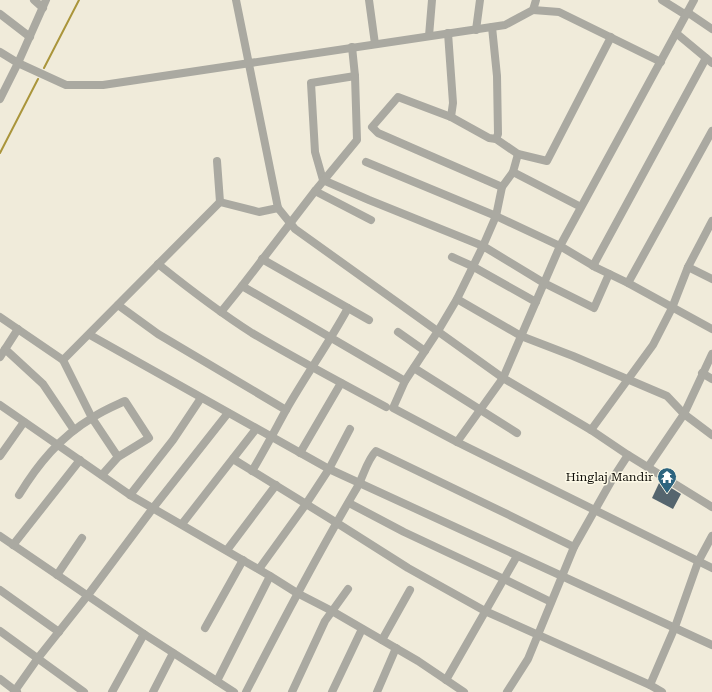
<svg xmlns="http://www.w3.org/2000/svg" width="712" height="692" font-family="'Roboto Serif',serif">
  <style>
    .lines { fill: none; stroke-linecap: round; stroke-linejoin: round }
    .stream { stroke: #aa953b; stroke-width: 2 }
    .building { fill: #55656e }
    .minor { stroke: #aaa9a1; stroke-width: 8 }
    .labels { text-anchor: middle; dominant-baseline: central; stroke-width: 3; stroke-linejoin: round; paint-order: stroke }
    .poi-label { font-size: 12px; fill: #0e0d07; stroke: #fdf9e7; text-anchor: end }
  </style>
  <rect width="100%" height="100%" fill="#f0ebda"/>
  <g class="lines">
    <g class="stream">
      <path d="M44,68L79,0"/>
      <path d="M0,153L38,79"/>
    </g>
  </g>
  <path class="building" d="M660,481L681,494L673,509L652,498Z"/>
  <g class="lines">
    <g class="minor">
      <path d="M34,0L43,8"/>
      <path d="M236,0L278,208L295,229L503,378L591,430L628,455L712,507"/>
      <path d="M369,0L375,44"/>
      <path d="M662,0L686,15"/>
      <path d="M533,10L559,12L661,62"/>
      <path d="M687,12L712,29"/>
      <path d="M0,14L30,37"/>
      <path d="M492,27L497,76L498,134L496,139"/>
      <path d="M476,30L480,0"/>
      <path d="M448,33L453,103L451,117"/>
      <path d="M676,33L712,63"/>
      <path d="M429,36L432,0"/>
      <path d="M0,52L18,63L66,85H103L505,25L533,10L536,0"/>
      <path d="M355,76L311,83L315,152L323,180L369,200L483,246L496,216L502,187L513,172"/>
      <path d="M0,99L18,63L46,0"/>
      <path d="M518,154L513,172L579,206"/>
      <path d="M217,161L220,202"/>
      <path d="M366,162L496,216L560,246L597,268L628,283L712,131"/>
      <path d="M502,187L378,133L372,127L398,97L451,117L489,138L496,139L518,154L547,161L611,37"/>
      <path d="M315,191L371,220"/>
      <path d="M452,257L472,266L536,302"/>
      <path d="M262,259L369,320"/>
      <path d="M158,264C188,288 219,312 252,333C296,359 341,383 386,407"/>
      <path d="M593,266L706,58"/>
      <path d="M688,267L712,279"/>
      <path d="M609,274L594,308L544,283L483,246L457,299L438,331L405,381L393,408L457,442L712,568"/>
      <path d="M628,283L712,329"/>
      <path d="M242,286L315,191L357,140L355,76L352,47"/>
      <path d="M457,299L521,336L573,356L667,396L684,414L712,435"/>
      <path d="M118,305L158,334L286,410"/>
      <path d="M221,312L242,286L405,381"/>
      <path d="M0,317L63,360L220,202L259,212L278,208"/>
      <path d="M398,332L425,351"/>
      <path d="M90,335L329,469L712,645"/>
      <path d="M5,349L43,384L74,430"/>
      <path d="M0,357L18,329"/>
      <path d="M63,360L92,418L118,457"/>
      <path d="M414,368L517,433"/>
      <path d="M702,373L712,379"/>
      <path d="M0,405L130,495L270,576L297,593L332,611L418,661L464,692"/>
      <path d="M591,430L653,345L672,308L688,267L712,221"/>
      <path d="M457,442L503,378L560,246L694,0"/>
      <path d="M300,453L341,383"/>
      <path d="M0,456L24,422"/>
      <path d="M233,459L337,523L408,568L485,611L650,685L662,692"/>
      <path d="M648,467L684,414L712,354"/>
      <path d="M252,471C264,451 275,430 286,410C306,375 329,343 348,308"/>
      <path d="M19,495C38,464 60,437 92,418C102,411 114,406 125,401L149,438L118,457L102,475"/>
      <path d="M130,495L173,440L201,398"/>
      <path d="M349,503L404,532L504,579L551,602"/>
      <path d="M182,524L256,429"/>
      <path d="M0,536L144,634L234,692"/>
      <path d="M13,545L80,460"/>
      <path d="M227,550L276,485"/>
      <path d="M259,569L306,504L329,469L350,429"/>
      <path d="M57,575L82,538"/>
      <path d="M0,590L59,632"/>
      <path d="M205,628L243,560"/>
      <path d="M0,631L84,692"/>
      <path d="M382,640L410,590"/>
      <path d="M0,679L17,692"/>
      <path d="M446,680L517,556"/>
      <path d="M217,681L270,576"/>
      <path d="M650,685L675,627L698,562L712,536"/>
      <path d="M14,692L38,658L88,595L153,508L228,413"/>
      <path d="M112,692L144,634"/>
      <path d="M153,692L173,653"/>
      <path d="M246,692C281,624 316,557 355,491C363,479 366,461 376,451L509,515L574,547"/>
      <path d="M292,692L325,621L348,589"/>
      <path d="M332,692L362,629"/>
      <path d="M377,692L396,648"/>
      <path d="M507,692L528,659L574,547L613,478L628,455"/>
    </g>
  </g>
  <defs>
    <g id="temple-pin" transform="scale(1)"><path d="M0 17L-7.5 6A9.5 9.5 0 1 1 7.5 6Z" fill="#2d647f" stroke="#fdf9e7"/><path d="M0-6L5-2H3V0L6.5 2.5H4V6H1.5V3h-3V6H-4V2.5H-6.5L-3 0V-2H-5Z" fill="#fff"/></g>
  </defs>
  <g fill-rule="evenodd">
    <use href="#temple-pin" x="667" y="477"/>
  </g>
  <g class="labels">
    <g class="poi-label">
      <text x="653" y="477">Hinglaj Mandir</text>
    </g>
  </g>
</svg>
